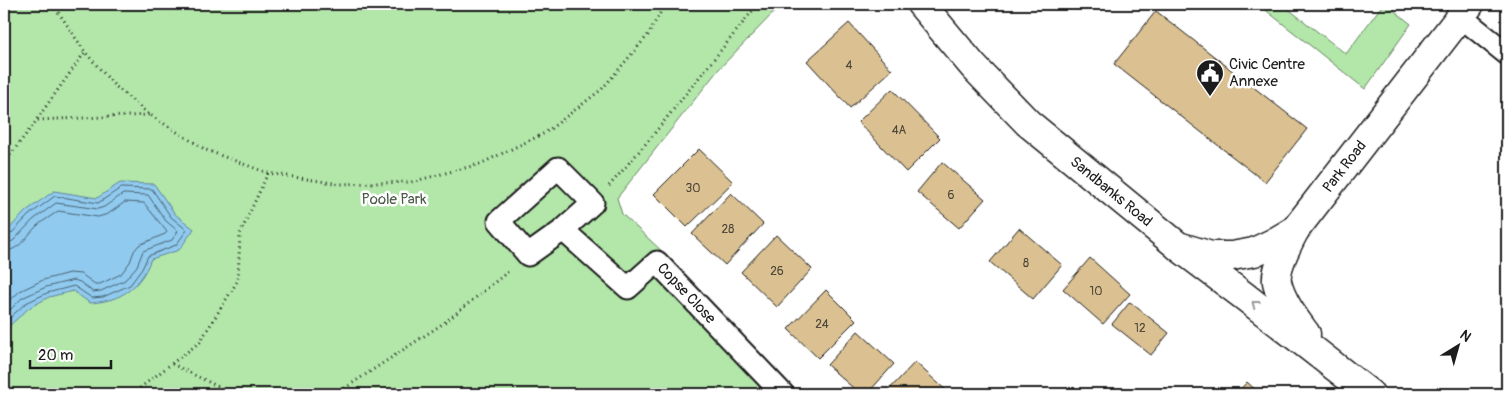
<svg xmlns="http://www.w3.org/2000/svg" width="1511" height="398" font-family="Pangolin,sans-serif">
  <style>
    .green { fill: #b2e7a9; stroke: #678262 }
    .water { fill: #90caef; stroke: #62849b }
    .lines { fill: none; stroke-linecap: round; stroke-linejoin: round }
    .shore { stroke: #4a6270; stroke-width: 1 }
    .building { fill: #dbc191; stroke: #1c1c1c }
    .street-casing { stroke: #1c1c1c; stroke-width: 25 }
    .secondary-casing { stroke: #1c1c1c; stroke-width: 31 }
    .highway-casing { stroke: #1c1c1c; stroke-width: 31 }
    .path { stroke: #1c1c1c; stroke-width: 3; stroke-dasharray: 1 4; stroke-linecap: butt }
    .street { stroke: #fff; stroke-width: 21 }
    .secondary { stroke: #fff; stroke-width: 28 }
    .highway { stroke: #fff; stroke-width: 28 }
    .oneway { stroke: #999 }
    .labels { text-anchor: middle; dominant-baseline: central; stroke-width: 5; stroke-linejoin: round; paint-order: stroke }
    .number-label { font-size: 12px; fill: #4c4539 }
    .poi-label { font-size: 15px; fill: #1c1c1c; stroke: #fff; text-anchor: start }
    .street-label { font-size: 15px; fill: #1c1c1c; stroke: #fff }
    .park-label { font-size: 15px; fill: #495946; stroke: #fff }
  </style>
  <rect width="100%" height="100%" fill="#fff"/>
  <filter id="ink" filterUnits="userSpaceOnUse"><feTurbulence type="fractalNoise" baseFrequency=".02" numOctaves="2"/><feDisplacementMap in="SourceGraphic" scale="10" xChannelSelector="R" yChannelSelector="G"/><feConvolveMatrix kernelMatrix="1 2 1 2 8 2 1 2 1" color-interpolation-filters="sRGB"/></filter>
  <g filter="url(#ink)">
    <g class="green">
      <path d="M4,4H782L718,70L617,198L622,214L665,254L657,262L783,394H4Z"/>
      <path d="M1258,4H1282L1346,54L1383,4H1386L1411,24L1365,89Z"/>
    </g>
    <path class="water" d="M120,183L154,184L175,214L194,229L179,250L151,259C140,288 121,301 90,303L73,291L49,297L29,308L8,327L4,329V234L26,211L54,191L97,198Z"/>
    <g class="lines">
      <g class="shore">
        <path d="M4,237L9,236L29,215L55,196L98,203L121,188L152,189L171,217L187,230L176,245L148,256L142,269L130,285L103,297L92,298L74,286L47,293L26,303L4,323"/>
        <path d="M4,244L13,241L33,220L56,203L98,209L104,207L123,194L148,195L166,221L178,231L172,240L143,251L137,266L125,280L101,291L93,292L80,282L74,280L46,287L22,298L4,316"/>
        <path d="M4,251C20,251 27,235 38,225C44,220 52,216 58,211L98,217L108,214L125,202L144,203L167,232L165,234L139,245L134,251L130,262L121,274L100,284H95L81,274L69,273L43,280L20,291L4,306"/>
      </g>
    </g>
    <g class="building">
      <path d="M1156,11L1307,129L1265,182L1114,64Z"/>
      <path d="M849,23L892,70L850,108L807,61Z"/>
      <path d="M892,89L940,138L906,172L858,122Z"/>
      <path d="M699,149L733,182L687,227L654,194Z"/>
      <path d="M942,162L985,199L959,228L917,192Z"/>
      <path d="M731,193L763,224L725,265L692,234Z"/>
      <path d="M1019,228L1062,265L1033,299L990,262Z"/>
      <path d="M776,235L812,269L777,307L741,272Z"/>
      <path d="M1090,258L1130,294L1103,324L1063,289Z"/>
      <path d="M826,290L856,320L818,358L788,329Z"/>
      <path d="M1130,302L1169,333L1151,355L1112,324Z"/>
      <path d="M858,331L894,364L867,394H860L827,365Z"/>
      <path d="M915,362L950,394H885Z"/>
      <path d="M1247,382L1260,394H1236Z"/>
    </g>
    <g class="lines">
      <g class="street-casing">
        <g id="street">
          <path d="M1460,16L1507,54"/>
          <path d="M558,168L593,203L563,230L528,255L499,221Z"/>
          <path id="s1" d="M563,230L628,288L657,262L783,394"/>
        </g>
      </g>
      <g class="secondary-casing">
        <g id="secondary">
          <path d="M1295,230C1288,243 1275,268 1277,282C1281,301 1295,319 1306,334"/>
          <path d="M1179,247L1244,296L1370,394"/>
        </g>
      </g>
      <g class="highway-casing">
        <g id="highway">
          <path id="s2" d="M921,4L973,66L1028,123L1178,246L1211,256H1232L1254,252L1273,243L1295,230L1470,4"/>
        </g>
      </g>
      <g class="path">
        <path d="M53,4L85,52L115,86L150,115L206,150L268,173L339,184L411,182L480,164L545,133L602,89L648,35L665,4"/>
        <path d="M37,119L85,52"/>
        <path d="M4,163L37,120L149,115"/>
        <path d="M609,186L649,140L758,4"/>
        <path d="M172,364L233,394"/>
        <path d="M132,394L200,342L238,280L240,234L268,173"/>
        <path d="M336,394L444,323L510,270"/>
      </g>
      <use href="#street" class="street"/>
      <use href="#secondary" class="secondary"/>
      <use href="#highway" class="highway"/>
    </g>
    <defs><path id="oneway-chevron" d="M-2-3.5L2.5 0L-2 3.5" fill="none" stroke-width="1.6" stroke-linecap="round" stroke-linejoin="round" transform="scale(1.25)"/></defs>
    <use class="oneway" href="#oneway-chevron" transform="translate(1255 304) rotate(-142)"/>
  </g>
  <defs>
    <g id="civic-pin" transform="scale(1.4375)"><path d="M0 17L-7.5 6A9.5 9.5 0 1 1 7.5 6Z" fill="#1c1c1c" stroke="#fff"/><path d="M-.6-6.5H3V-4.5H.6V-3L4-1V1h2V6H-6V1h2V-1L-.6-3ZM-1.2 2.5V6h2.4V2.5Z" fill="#fff"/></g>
  </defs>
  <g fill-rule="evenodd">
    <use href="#civic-pin" x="1210" y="73"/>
  </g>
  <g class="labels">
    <g class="number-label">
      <text x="849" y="65">4</text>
      <text x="899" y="130">4A</text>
      <text x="693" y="188">30</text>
      <text x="951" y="195">6</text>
      <text x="728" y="229">28</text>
      <text x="1026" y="263">8</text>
      <text x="777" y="271">26</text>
      <text x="1096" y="291">10</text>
      <text x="822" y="324">24</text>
      <text x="1140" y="328">12</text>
    </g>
    <g class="poi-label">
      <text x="1229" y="64">Civic Centre<tspan x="1229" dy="17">Annexe</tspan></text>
    </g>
    <g class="street-label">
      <text stroke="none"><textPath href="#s2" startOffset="559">Park Road</textPath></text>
      <text stroke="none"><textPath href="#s2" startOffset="268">Sandbanks Road</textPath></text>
      <text stroke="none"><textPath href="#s1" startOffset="169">Copse Close</textPath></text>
    </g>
    <g class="park-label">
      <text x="394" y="199">Poole Park</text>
    </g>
  </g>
  <rect width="1511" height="398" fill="none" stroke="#fff" stroke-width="20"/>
  <rect x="10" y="10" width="1491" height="378" fill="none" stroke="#1c1c1c" stroke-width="2" filter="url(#ink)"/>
  <g transform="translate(1458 346) rotate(37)" stroke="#ffffff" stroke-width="4" paint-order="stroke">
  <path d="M0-4L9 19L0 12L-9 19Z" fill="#1c1c1c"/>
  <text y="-8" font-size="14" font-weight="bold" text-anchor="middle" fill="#1c1c1c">N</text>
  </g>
  <path d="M30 360v8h81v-8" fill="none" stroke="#1c1c1c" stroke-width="2.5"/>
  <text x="38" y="360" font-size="15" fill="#1c1c1c" stroke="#ffffff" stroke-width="4" paint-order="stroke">20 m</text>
</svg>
